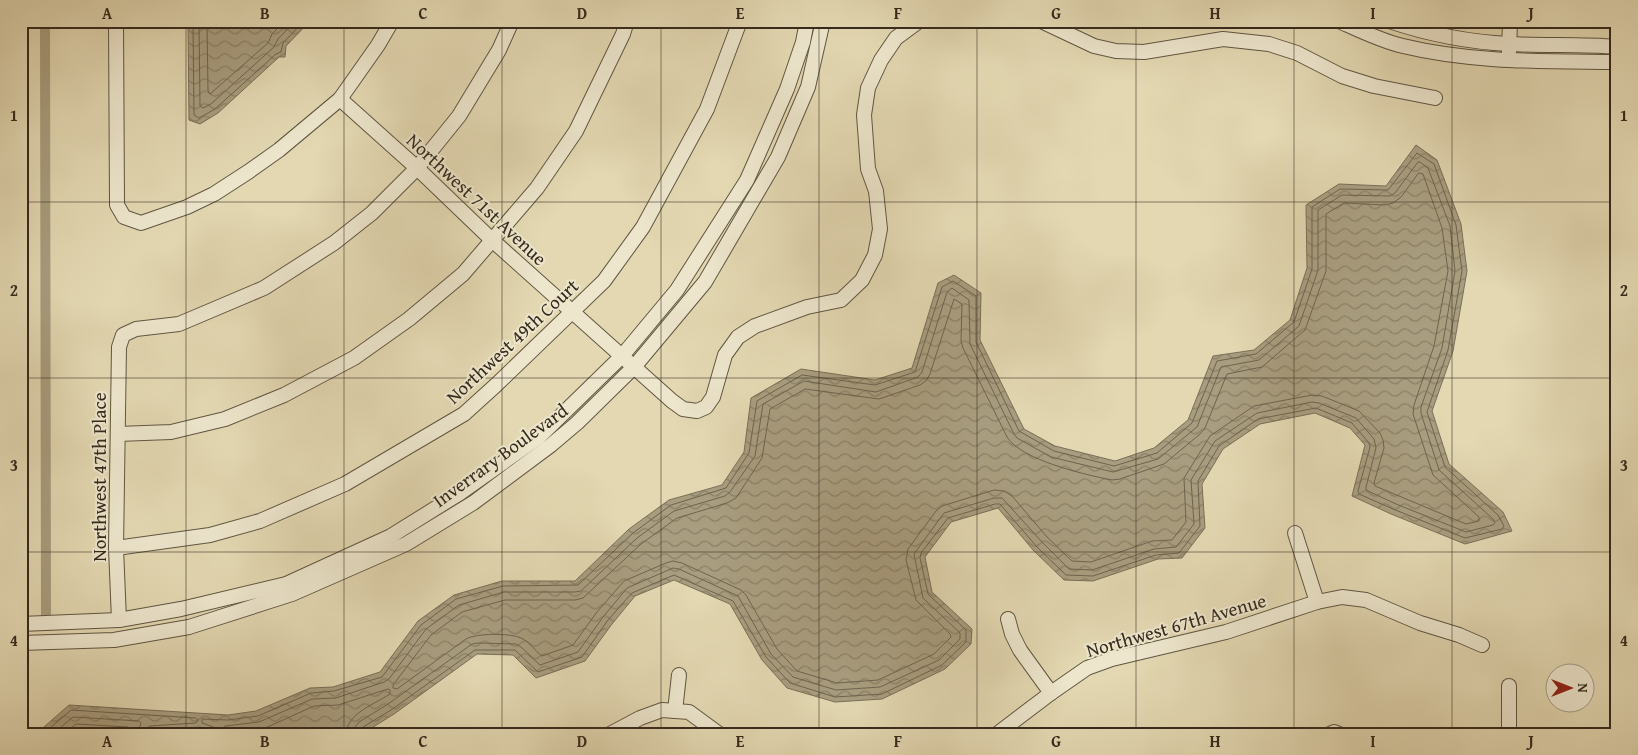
<svg xmlns="http://www.w3.org/2000/svg" width="1638" height="755" font-family="'Gentium Book Plus',serif">
  <style>
    .water { fill: url(#water-waves); stroke: #7a6f58 }
    .lines { fill: none; stroke-linecap: round; stroke-linejoin: round }
    .shore { stroke: #6e644e; stroke-width: 1 }
    .canal { stroke: #a89d7f; stroke-width: 10 }
    .minor-casing { stroke: #605642; stroke-width: 16 }
    .minor { stroke: #ede6cd; stroke-width: 14 }
    .grid { fill: none; stroke: #352a1d; stroke-width: 1; stroke-opacity: 0.55 }
    .labels { text-anchor: middle; dominant-baseline: central; stroke-width: 4; stroke-linejoin: round; paint-order: stroke }
    .street-label { font-size: 19px; fill: #352a1d; stroke: #ede6cd }
    .neatline { fill: none; stroke: #352a1d; stroke-width: 2 }
    .grid-label { font-size: 16px; text-anchor: middle; font-weight: bold; fill: #352a1d }
  </style>
  <defs>
    <pattern id="water-waves" width="16" height="10" patternUnits="userSpaceOnUse" patternTransform="scale(1.25)"><rect width="16" height="10" fill="#a89d7f"/><path d="M0 5q4-4 8 0t8 0" fill="none" stroke="#8a8067"/></pattern>
  </defs>
  <rect width="100%" height="100%" fill="#e3d8b2"/>
  <filter id="stains"><feTurbulence type="fractalNoise" baseFrequency=".004" numOctaves="4"/><feColorMatrix values="0 0 0 0 .2 0 0 0 0 .09 0 0 0 0 .02 0 0 0 .5 -.17"/></filter>
  <radialGradient id="worn" r=".72"><stop offset=".6" stop-color="#630" stop-opacity="0"/><stop offset="1" stop-color="#630" stop-opacity=".3"/></radialGradient>
  <g class="water">
    <path d="M188,21H310L286,46L285,57H279L218,113L200,124L189,120Z"/>
    <path d="M1416,145L1437,160L1461,224L1467,271L1453,351L1432,411L1449,464L1503,512L1512,531L1465,544L1391,514L1352,496L1365,445L1350,428L1315,413L1260,424L1223,449L1202,484L1205,528L1182,558L1158,559L1093,581L1064,580L1033,550L998,508L951,522L925,557L932,592L972,629L971,644L945,669L882,699L835,702L787,688L762,660L730,604L674,580L635,596L612,624L585,661L536,678L513,655L477,654L394,714L362,734H220L200,727L151,731L145,734H36L69,705L228,715L256,711L310,688L333,687L380,672L418,621L454,595L502,581H575L629,529L669,500L722,485L744,452L751,398L801,369L875,380L912,368L938,283L954,275L981,293L980,340L1024,429L1055,446L1115,461L1154,448L1188,420L1213,356L1254,350L1290,320L1307,268L1306,205L1339,184L1386,186Z"/>
  </g>
  <g class="lines">
    <g class="shore">
      <path d="M193,21L194,115L199,118L215,109L276,54L281,52L283,43L304,21"/>
      <path d="M199,21L200,106L203,108L211,104L274,47L278,39L295,21"/>
      <path d="M207,21L208,91L210,94L268,43L272,34L285,21"/>
      <path d="M1419,173L1423,174L1442,228L1448,271L1434,346L1414,405L1413,414L1433,475L1479,517V521L1466,524L1375,486L1374,483L1384,448L1383,440L1380,433L1359,411L1322,396L1312,395L1254,406L1210,436L1184,478L1186,522L1172,540L1152,541L1091,562L1072,561L1047,537L1012,496L1004,491L994,490L942,506L936,511L908,549L906,560L916,600L950,634L951,637L934,654L878,680L837,683L797,671L777,649L746,595L741,590L682,563L673,561L666,563L624,581L597,612L573,645L542,656C535,651 529,641 521,638C511,633 476,633 466,639L397,689L393,688V685L431,635L462,612L505,600H575L583,598L641,544L677,518L727,503L736,498L762,458L770,409L805,389L879,399L920,385L926,381L930,374L954,299L962,304L961,341L963,348L1007,437C1021,460 1086,475 1112,480L1120,479L1164,464L1200,434L1205,428L1227,374L1262,367L1305,330L1326,271V214L1344,203L1385,205L1393,203L1401,197Z"/>
      <path d="M43,734L71,710L196,718L198,720L196,723L150,726L145,729L144,734"/>
      <path d="M53,734L73,717L139,721L141,723L137,734"/>
      <path d="M64,734L76,724L128,727L130,729V734"/>
      <path d="M218,734L216,728L202,723V719L228,720L258,716L311,693L334,691L382,677L421,625L456,599L503,586L578,585L633,533L671,505L726,488L749,453L757,401L802,375L875,385L915,372L942,287L953,281L976,296V342L1019,431L1054,451L1114,466L1157,453L1192,423L1217,361L1256,354L1294,322L1312,269V207L1340,189L1388,190L1417,153L1434,164L1456,225L1462,271L1448,350L1427,412L1445,467L1498,515L1504,526L1502,529L1465,538L1393,509L1359,494L1358,491L1370,447L1369,443L1352,423L1316,408L1258,419L1219,446L1198,481L1200,526L1179,553L1156,555L1093,576L1066,575L1037,547L1000,504H995L948,518L921,553L920,558L928,594L966,630V642L942,665L882,694L835,697L790,683L766,657L733,601L674,575L632,593L608,620L582,657L538,672L515,650H475L391,710L363,727L360,734"/>
      <path d="M224,734V728L225,726L259,722L312,699L336,698L384,682L389,679L426,629L459,605L504,592H575L581,591L637,538L674,511L725,496L730,492L755,456L763,404L804,381L876,392L918,377L922,372L947,292L952,288L969,300L970,344L1014,434L1017,438L1051,457L1113,472L1158,459L1197,427L1221,367L1259,360L1299,326L1318,270V210L1342,195L1390,196L1395,193L1418,162H1420L1428,168L1450,226L1455,271L1442,348L1421,407V413L1439,470L1493,519L1495,523L1493,525L1466,532L1396,504L1366,490V487L1376,448L1374,439L1356,418L1319,403L1312,402L1257,413L1215,441L1191,480L1194,524L1176,547L1154,549L1092,570L1069,569L1042,542L1002,498H994L944,513L914,554L923,598L960,633V639L939,660L880,687L836,690L793,677L771,654L738,596L679,569L673,568L627,588L603,617L578,652L540,665L521,647L516,644L478,643L472,644L388,704L359,722L355,727L354,734"/>
      <path d="M232,734L261,730L314,706L338,705L388,689L390,690V694C375,704 347,713 346,734"/>
    </g>
    <g class="canal">
      <path d="M45,21L46,616"/>
      <path d="M1435,21V24"/>
    </g>
    <g class="minor-casing">
      <g id="minor">
        <path d="M116,21L117,205L124,217L141,223L187,207L214,194L248,172L279,150L340,99L378,45L392,21"/>
        <path d="M1041,21L1094,46L1116,51L1144,52L1223,39L1269,44L1297,53L1342,76L1374,86L1435,98"/>
        <path d="M1339,21C1359,30 1381,41 1403,46C1473,63 1545,61 1617,62"/>
        <path d="M1389,21C1428,34 1468,42 1509,44C1545,46 1581,44 1617,47"/>
        <path d="M1509,53L1510,21"/>
        <path d="M340,99L417,168L492,240L672,401L683,409L697,411L706,407L713,397L725,355L738,337L755,326L807,307L841,300L862,280L875,255L880,229L876,191L868,169L864,115L868,88L881,60L896,38L919,21"/>
        <path d="M118,434L171,432L225,419L284,395L354,358L409,319L463,274L537,188L576,131L623,34L627,21"/>
        <path d="M1295,533L1317,602"/>
        <path d="M116,548L210,535L260,521L345,484L464,414L496,385L604,281L643,227L707,109L740,21"/>
        <path d="M1008,619L1012,634L1020,650L1051,693"/>
        <path d="M119,620L116,548L119,347L123,335L136,329L179,324L264,288L334,243L372,213L417,168L459,116L499,50L512,21"/>
        <path d="M21,624L119,620L181,609L286,584L391,536L460,493L539,437L622,356L677,290L747,180L787,89L803,42L807,21"/>
        <path d="M21,643L114,640L189,627L292,594L406,544L473,503L551,445L577,423L634,367L705,282L778,157L808,87L823,21"/>
        <path d="M675,711L679,675"/>
        <path d="M610,734L640,718L662,710L689,712L719,734"/>
        <path d="M997,734L1051,693L1087,668L1112,659L1226,632L1317,602L1342,597L1366,600L1420,623L1459,635L1482,645"/>
        <path d="M1330,734L1334,732L1339,734"/>
        <path d="M1509,734V686"/>
      </g>
    </g>
    <use href="#minor" class="minor"/>
  </g>
  <path class="grid" d="M186,21V734M344,21V734M502,21V734M661,21V734M819,21V734M977,21V734M1136,21V734M1294,21V734M1452,21V734M21,202H1617M21,378H1617M21,552H1617"/>
  <g class="labels">
    <g class="street-label">
      <text transform="translate(477 199) rotate(43)">Northwest 71st Avenue</text>
      <text transform="translate(512 341) rotate(-43)">Northwest 49th Court</text>
      <text transform="translate(500 455) rotate(-36)">Inverrary Boulevard</text>
      <text transform="translate(99 477) rotate(-90)">Northwest 47th Place</text>
      <text transform="translate(1176 625) rotate(-16)">Northwest 67th Avenue</text>
    </g>
  </g>
  <rect width="1638" height="755" fill="none" stroke="#e3d8b2" stroke-width="55"/>
  <g transform="translate(1570 688) rotate(90)"><circle r="24" fill="#ede6cd" stroke="#a39b87"/>
  <path d="M0-4L9 19L0 12L-9 19Z" fill="#8f2418"/>
  <text y="-8" font-size="14" font-weight="bold" text-anchor="middle" fill="#352a1d">N</text>
  </g>
  <rect x="28" y="28" width="1582" height="700" class="neatline"/>
  <g class="grid-label">
    <text x="107" y="19">A</text>
    <text x="265" y="19">B</text>
    <text x="423" y="19">C</text>
    <text x="582" y="19">D</text>
    <text x="740" y="19">E</text>
    <text x="898" y="19">F</text>
    <text x="1056" y="19">G</text>
    <text x="1215" y="19">H</text>
    <text x="1373" y="19">I</text>
    <text x="1531" y="19">J</text>
    <text x="14" y="121">1</text>
    <text x="1624" y="121">1</text>
    <text x="14" y="296">2</text>
    <text x="1624" y="296">2</text>
    <text x="14" y="471">3</text>
    <text x="1624" y="471">3</text>
    <text x="14" y="646">4</text>
    <text x="1624" y="646">4</text>
    <text x="107" y="747">A</text>
    <text x="265" y="747">B</text>
    <text x="423" y="747">C</text>
    <text x="582" y="747">D</text>
    <text x="740" y="747">E</text>
    <text x="898" y="747">F</text>
    <text x="1056" y="747">G</text>
    <text x="1215" y="747">H</text>
    <text x="1373" y="747">I</text>
    <text x="1531" y="747">J</text>
  </g>
  <rect width="100%" height="100%" filter="url(#stains)"/>
  <rect width="100%" height="100%" fill="url(#worn)"/>
</svg>
